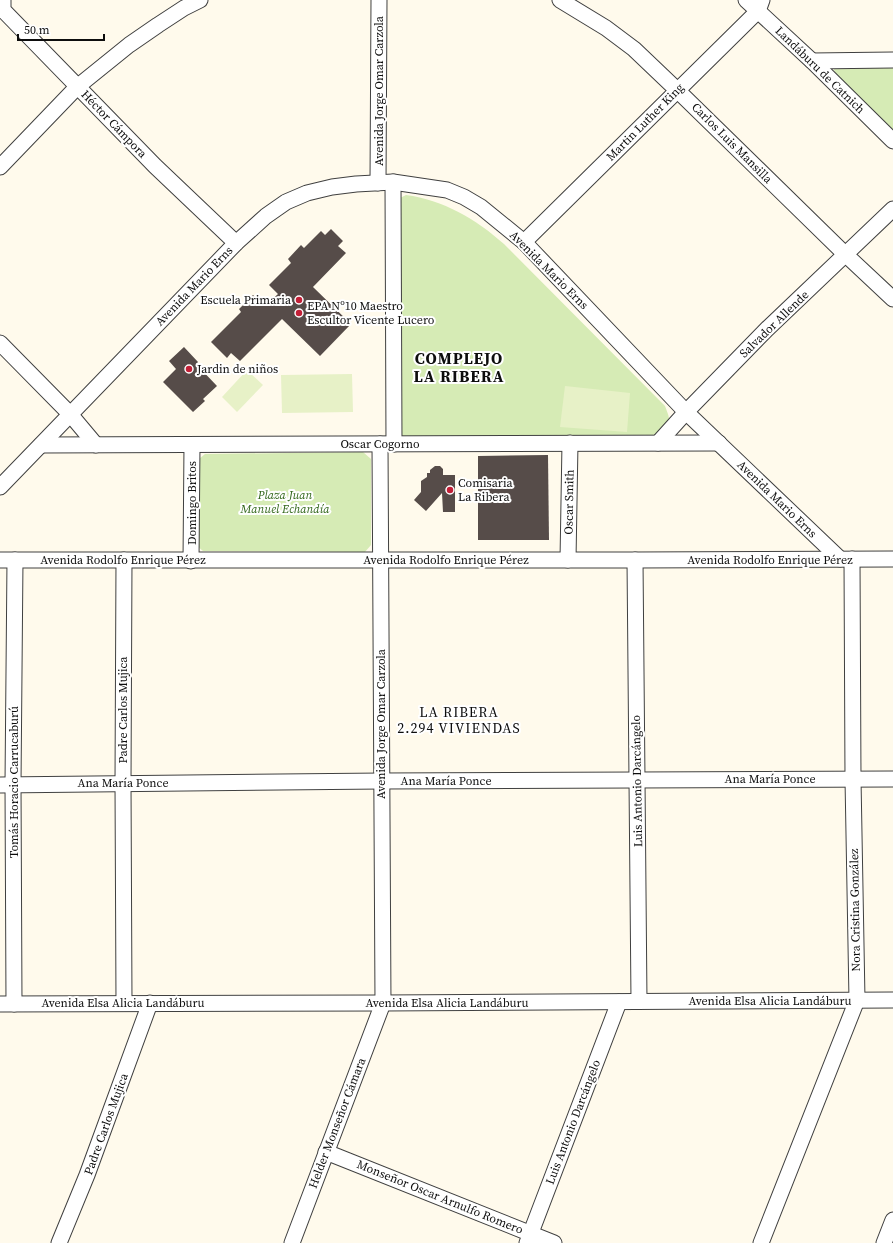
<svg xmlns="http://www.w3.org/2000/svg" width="893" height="1243" font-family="'Source Serif 4',serif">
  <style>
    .green { fill: #d6ebb5 }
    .pitch { fill: #e7f1c7 }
    .building { fill: #564c49 }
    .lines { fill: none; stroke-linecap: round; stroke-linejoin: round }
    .minor-casing { stroke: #404040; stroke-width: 17 }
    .minor { stroke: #fff; stroke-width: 15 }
    .poi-dot { fill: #c22037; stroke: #fff; stroke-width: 1.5 }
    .labels { text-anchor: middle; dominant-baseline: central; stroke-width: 4; stroke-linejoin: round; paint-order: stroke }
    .street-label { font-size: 12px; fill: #0d0d0d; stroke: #fff }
    .poi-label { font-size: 12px; fill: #0d0d0d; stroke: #fff; text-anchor: start }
    .park-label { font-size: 12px; font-style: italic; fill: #32671b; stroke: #fff }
    .quarter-label { font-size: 14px; letter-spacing: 1px; fill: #0d0d0d; stroke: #fff }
    .district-label { font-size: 16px; font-weight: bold; letter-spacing: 1px; fill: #0d0d0d; stroke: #fff }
  </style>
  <rect width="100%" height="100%" fill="#fffaec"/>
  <g class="green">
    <path d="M893,65V132L835,74L834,69L836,67Z"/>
    <path d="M406,195C443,200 476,219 504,244L665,406C666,409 669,415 669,419C668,432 654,435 644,437L428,436L405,440L400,439V198Z"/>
    <path d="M363,452L371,459V545L365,552L203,551L197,546L199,459L205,454Z"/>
  </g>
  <g class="pitch">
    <path d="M247,370L263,385L237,412L222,397Z"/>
    <path d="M352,374L353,412L282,413L281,375Z"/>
    <path d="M565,386L630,393L627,432L560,427Z"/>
  </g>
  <g class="building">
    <path d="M331,229L343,241L338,246L346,253L313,287L351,324L320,356L282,319L240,361L231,353L227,358L211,342L241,312L239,309L253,295L265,306L278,294L269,285L291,263L288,259L301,245L304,248L321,231L325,235Z"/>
    <path d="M184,347L198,362L196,364L217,386L203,399L205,401L193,412L163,382L176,369L169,361Z"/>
    <path d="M548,455L549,540H478V456Z"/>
    <path d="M435,466H440L443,469V475H455V512H443L442,493L426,511L414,500L421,492V481L427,477V473H430V470Z"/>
  </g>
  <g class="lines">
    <g class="minor-casing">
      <g id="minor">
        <path d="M3,0V10L155,166L236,243"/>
        <path d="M560,0L606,28L634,49L677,90L846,255L893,299"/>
        <path d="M746,0L812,61L893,141"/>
        <path d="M812,61L893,60"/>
        <path d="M0,167L77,87L129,45L158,25L184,8L200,0"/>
        <path d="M393,182L394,444"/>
        <path d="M378,183L379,0"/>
        <path d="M524,242L758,11L762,0"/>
        <path d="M0,343L70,414L96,445"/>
        <path d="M658,443L686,412L767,329L893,209"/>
        <path d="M41,445L719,443"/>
        <path d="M0,487L236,243L266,216L286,202L307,193L332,187L356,184L393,182L447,190L464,197L481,207L524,242L686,412L840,559"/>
        <path d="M0,560H635L893,559"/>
        <path d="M568,560L570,443"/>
        <path d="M635,560L639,1001"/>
        <path d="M191,561L192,445"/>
        <path d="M0,785L382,781L893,779"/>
        <path d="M124,1003L123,783L124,560"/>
        <path d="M0,1004L383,1003L893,1000"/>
        <path d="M14,1004L13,784L15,560"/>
        <path d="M326,1152L554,1243"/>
        <path d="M59,1243L87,1175L150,1003"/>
        <path d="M292,1243L383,1003L380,444"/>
        <path d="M527,1243L619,1002"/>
        <path d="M761,1243L857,1000L853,779L852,559"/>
        <path d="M884,1243L893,1220"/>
      </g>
    </g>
    <use href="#minor" class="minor"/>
  </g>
  <g class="poi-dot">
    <circle cx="299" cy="300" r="4"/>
    <circle cx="299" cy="313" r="4"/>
    <circle cx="189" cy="369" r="4"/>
    <circle cx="450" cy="490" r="4"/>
  </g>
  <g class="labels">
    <g class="street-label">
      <text transform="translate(820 70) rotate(44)">Landáburu de Catnich</text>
      <text transform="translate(379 91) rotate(-90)">Avenida Jorge Omar Carzola</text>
      <text transform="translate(645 122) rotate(-45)">Martin Luther King</text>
      <text transform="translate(114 124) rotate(46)">Héctor Cámpora</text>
      <text transform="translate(732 143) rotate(45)">Carlos Luis Mansilla</text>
      <text transform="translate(549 270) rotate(45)">Avenida Mario Erns</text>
      <text transform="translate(194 286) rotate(-46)">Avenida Mario Erns</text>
      <text transform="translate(774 324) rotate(-44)">Salvador Allende</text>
      <text x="380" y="444">Oscar Cogorno</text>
      <text transform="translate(777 499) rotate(44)">Avenida Mario Erns</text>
      <text transform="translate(569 502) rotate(-89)">Oscar Smith</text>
      <text transform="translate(192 503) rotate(-90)">Domingo Britos</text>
      <text x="123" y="560">Avenida Rodolfo Enrique Pérez</text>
      <text x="446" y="560">Avenida Rodolfo Enrique Pérez</text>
      <text x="770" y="560">Avenida Rodolfo Enrique Pérez</text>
      <text transform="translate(123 710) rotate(-90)">Padre Carlos Mujica</text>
      <text transform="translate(381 724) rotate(-90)">Avenida Jorge Omar Carzola</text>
      <text x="770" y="779">Ana María Ponce</text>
      <text x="446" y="781">Ana María Ponce</text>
      <text transform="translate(637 781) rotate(-91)">Luis Antonio Darcángelo</text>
      <text transform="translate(14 782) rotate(-90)">Tomás Horacio Carrucaburú</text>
      <text x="123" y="783">Ana María Ponce</text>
      <text transform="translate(855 910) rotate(-91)">Nora Cristina González</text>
      <text x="770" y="1001">Avenida Elsa Alicia Landáburu</text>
      <text x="123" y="1003">Avenida Elsa Alicia Landáburu</text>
      <text x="447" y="1003">Avenida Elsa Alicia Landáburu</text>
      <text transform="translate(573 1122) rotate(-69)">Luis Antonio Darcángelo</text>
      <text transform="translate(337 1123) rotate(-69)">Helder Monseñor Cámara</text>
      <text transform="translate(106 1124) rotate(-70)">Padre Carlos Mujica</text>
      <text transform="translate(440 1197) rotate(22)">Monseñor Oscar Arnulfo Romero</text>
    </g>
    <g class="poi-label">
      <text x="291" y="300" text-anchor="end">Escuela Primaria</text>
      <text x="307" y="306">EPA Nº10 Maestro<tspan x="307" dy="14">Escultor Vicente Lucero</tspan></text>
      <text x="197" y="369">Jardin de niños</text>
      <text x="458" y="483">Comisaria<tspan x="458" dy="14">La Ribera</tspan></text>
    </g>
    <g class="park-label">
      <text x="285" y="495">Plaza Juan<tspan x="285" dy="14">Manuel Echandía</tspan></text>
    </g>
    <g class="quarter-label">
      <text x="459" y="712">LA RIBERA<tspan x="459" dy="16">2.294 VIVIENDAS</tspan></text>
    </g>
    <g class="district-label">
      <text x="459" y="358">COMPLEJO<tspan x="459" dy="18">LA RIBERA</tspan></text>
    </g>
  </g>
  <path d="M18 34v6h86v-6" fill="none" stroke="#0d0d0d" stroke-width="2"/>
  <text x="24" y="34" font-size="12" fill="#0d0d0d" stroke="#ffffff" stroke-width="3" paint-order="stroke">50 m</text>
</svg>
